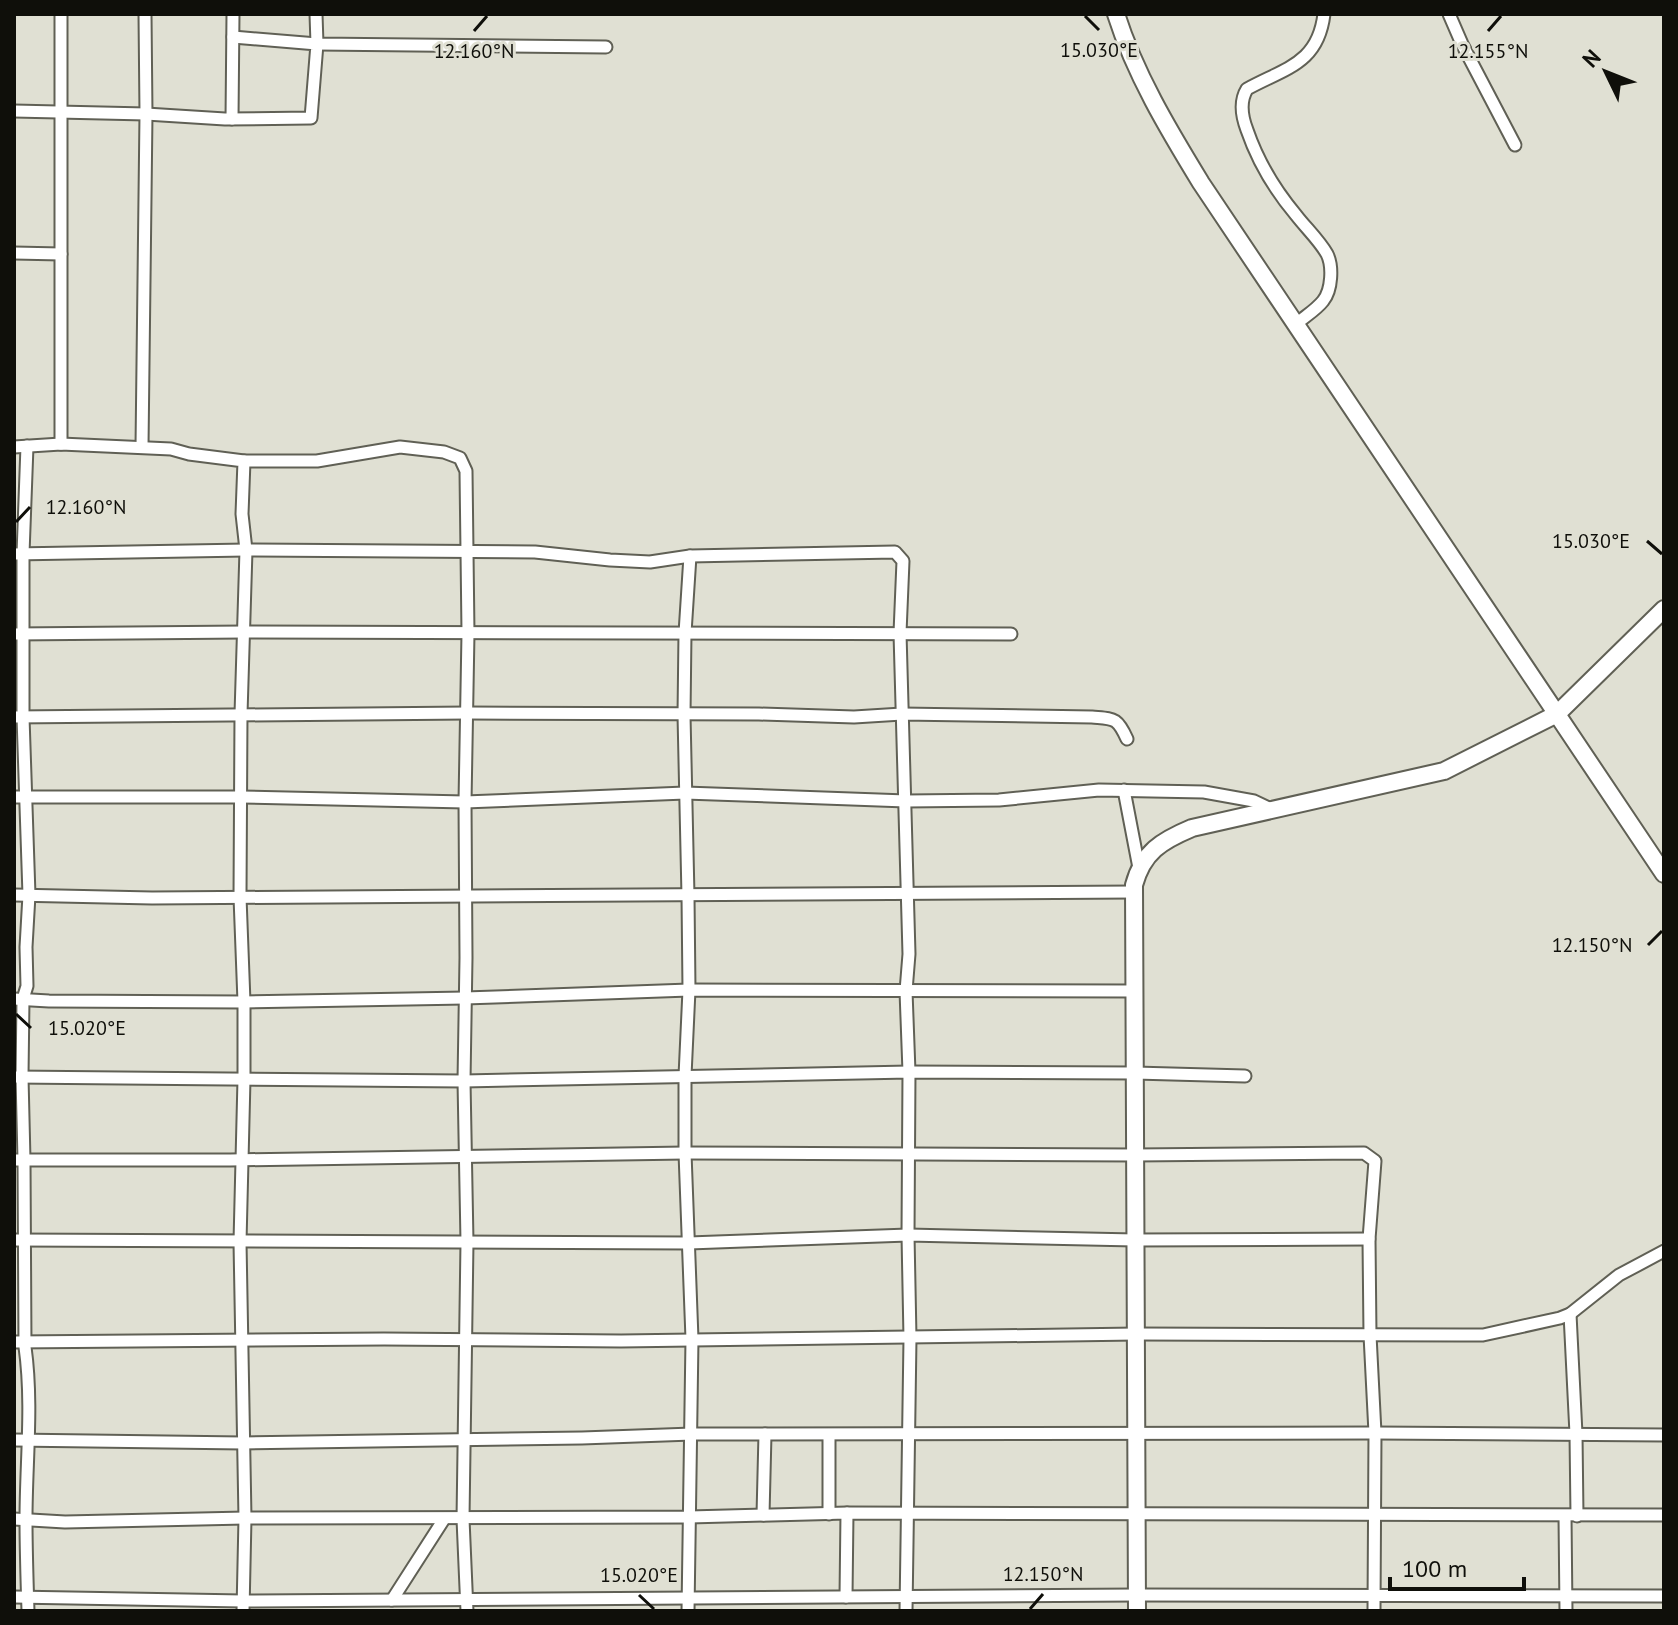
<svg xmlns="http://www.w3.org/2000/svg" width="1678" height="1625" font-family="'PT Sans',sans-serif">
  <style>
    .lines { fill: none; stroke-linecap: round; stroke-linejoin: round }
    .street-casing { stroke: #606055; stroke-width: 15 }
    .secondary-casing { stroke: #606055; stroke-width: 20 }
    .street { stroke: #fff; stroke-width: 11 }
    .secondary { stroke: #fff; stroke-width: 16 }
    .ticks { fill: none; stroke: #0f0f0a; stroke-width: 3 }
    .ticks-label { font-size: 20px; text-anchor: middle; fill: #0f0f0a; stroke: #e0e0d3; stroke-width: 6; stroke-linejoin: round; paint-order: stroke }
  </style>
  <rect width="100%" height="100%" fill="#e0e0d3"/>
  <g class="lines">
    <g class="street-casing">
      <g id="street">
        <path d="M316,14L317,44L606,47"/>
        <path d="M1449,14L1462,44L1515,145"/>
        <path d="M14,111L146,114L225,119L311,118L317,44L233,37"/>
        <path d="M232,119L233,14"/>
        <path d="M14,253L61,254"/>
        <path d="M1295,325C1304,317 1316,310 1323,301C1332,290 1333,266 1327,254C1319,240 1306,228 1296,215C1275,190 1258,162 1247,130C1242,117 1239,102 1247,89C1285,68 1318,64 1324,14"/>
        <path d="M61,444V14"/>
        <path d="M27,446L23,554V717L29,895L26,947L27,986L23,999L22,1077L24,1160L25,1347C33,1404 26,1462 26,1519C26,1550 27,1580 28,1611"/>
        <path d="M14,447L61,444L171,449L189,454L244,461L242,514L246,550L241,714L240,897L244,1002V1079L240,1242L245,1518L243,1611"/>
        <path d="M142,447L146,114L145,14"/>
        <path d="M244,461H317L400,447L444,452L460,458L466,471L468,633L465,802L466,958L464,1081L467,1242L463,1519L467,1611"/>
        <path d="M14,554L246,550L535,552L610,560L650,562L690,556L895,552L903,561L900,633L909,954L906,991L909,1072L908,1235L910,1338L906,1611"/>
        <path d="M14,634L244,632L1011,634"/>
        <path d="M14,717L468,713L759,714L854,717L902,714L1092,717C1114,719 1117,717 1127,739"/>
        <path d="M1124,790L1139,868"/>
        <path d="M14,797H241L465,802L685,793L906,801L999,800L1099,790L1204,792L1254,801L1273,810"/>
        <path d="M14,895L152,898L1134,892"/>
        <path d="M14,999L49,1001L244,1002L465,998L689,990L1134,991"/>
        <path d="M14,1077L464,1081L909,1072L1135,1073L1245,1076"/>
        <path d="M14,1160H230L685,1153L1135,1155L1364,1153L1375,1161L1369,1239L1370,1335L1375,1433L1374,1611"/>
        <path d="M14,1240L689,1243L908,1235L1135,1240L1369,1239"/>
        <path d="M1570,1314L1576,1434L1577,1516"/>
        <path d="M14,1342L384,1339L621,1341L1136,1334L1462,1335H1483L1560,1318L1570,1314L1619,1275L1664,1251"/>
        <path d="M14,1440L243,1443L582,1438L692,1434L1375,1433L1664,1435"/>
        <path d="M829,1514V1435"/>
        <path d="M763,1515L765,1434"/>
        <path d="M1565,1516L1566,1611"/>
        <path d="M14,1519L65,1522L245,1518L689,1517L847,1513L1664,1515"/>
        <path d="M14,1597L243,1601L1137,1595L1664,1596"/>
        <path d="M846,1597L847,1513"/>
        <path d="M392,1600L444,1519"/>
        <path d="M688,1611L692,1339L685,1153V1076L689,990L688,896L684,715L685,633L690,556"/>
      </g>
    </g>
    <g class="secondary-casing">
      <g id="secondary">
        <path d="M1116,14C1135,74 1168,129 1201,183L1664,874"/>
        <path d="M1137,1611L1134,885C1143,852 1161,841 1192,828L1444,771L1557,714L1664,609"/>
      </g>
    </g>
    <use href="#street" class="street"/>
    <use href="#secondary" class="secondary"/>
  </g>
  <path class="ticks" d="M1085,16L1099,30M474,31L487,16M1488,31L1501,16M16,522L30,507M1647,541L1662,554M1648,945L1662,931M16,1014L31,1028M639,1595L654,1609M1030,1609L1043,1594"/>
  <g class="ticks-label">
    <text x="1099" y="57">15.030°E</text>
    <text x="474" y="58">12.160°N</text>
    <text x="1488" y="58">12.155°N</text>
    <text x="86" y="514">12.160°N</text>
    <text x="1591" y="548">15.030°E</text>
    <text x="1592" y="952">12.150°N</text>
    <text x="87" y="1035">15.020°E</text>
    <text x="1043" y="1581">12.150°N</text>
    <text x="639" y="1582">15.020°E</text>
  </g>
  <rect width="1678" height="1625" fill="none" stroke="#0f0f0a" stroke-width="32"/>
  <g transform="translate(1606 72) rotate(313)" stroke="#e0e0d3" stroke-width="6" paint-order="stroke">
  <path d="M0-6L14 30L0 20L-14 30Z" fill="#0f0f0a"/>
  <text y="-12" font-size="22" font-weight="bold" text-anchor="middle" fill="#0f0f0a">N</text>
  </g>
  <path d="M1390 1577v12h134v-12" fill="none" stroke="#0f0f0a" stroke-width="4"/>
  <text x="1402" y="1577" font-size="24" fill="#0f0f0a" stroke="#e0e0d3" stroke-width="6" paint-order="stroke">100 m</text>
</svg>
